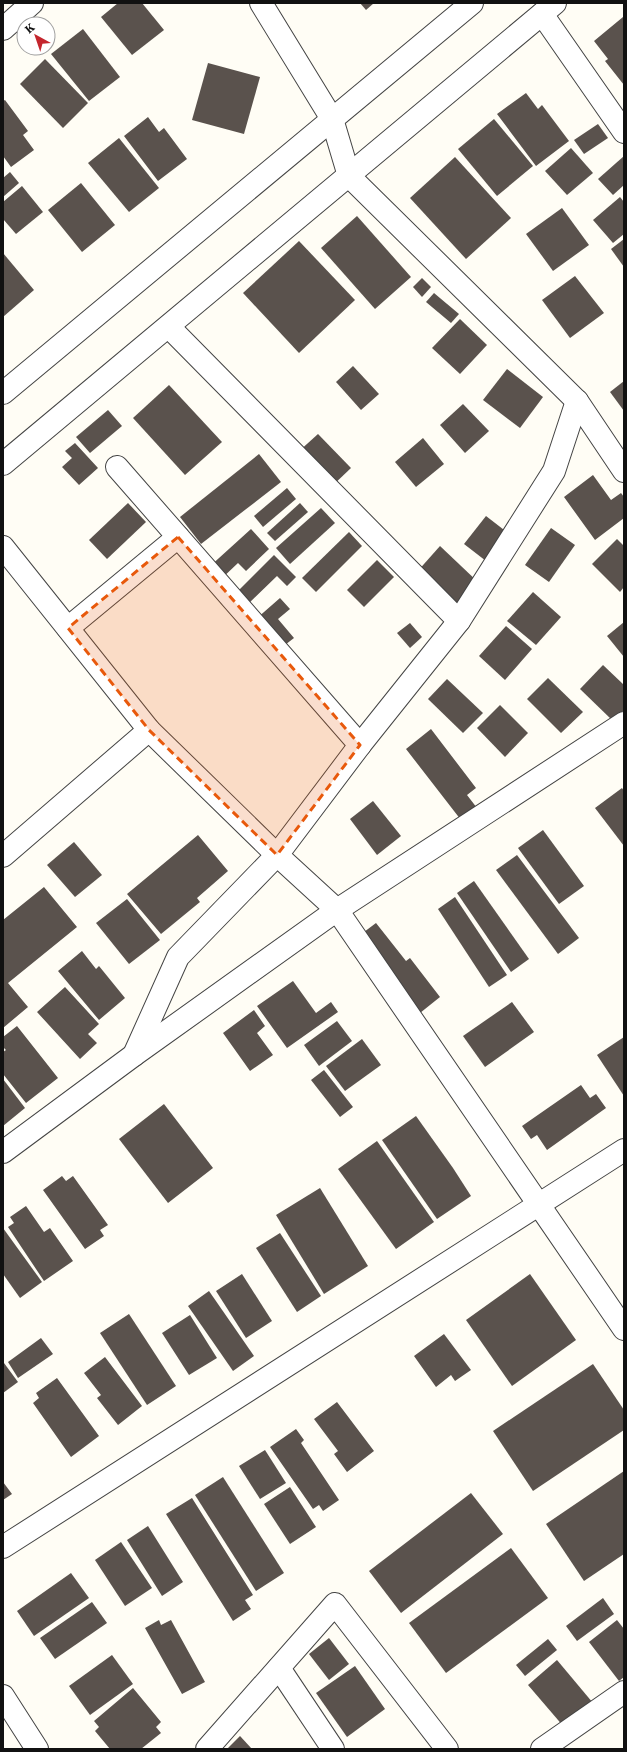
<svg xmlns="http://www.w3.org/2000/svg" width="627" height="1752" font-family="'IBM Plex Serif',serif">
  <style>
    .building { fill: #5a524d }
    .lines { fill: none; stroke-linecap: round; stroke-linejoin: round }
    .minor-casing { stroke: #444; stroke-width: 24 }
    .tertiary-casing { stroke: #444; stroke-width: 24 }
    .minor { stroke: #fff; stroke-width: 22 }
    .tertiary { stroke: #fff; stroke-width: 22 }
    .marked { fill: #e8590c; fill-opacity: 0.2; stroke: #e8590c; stroke-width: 3; stroke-dasharray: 8 5; stroke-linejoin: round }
  </style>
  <rect width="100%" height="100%" fill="#fffdf5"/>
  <g class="building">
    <path d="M118,3H142L164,30L132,55L101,17Z"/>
    <path d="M360,3H374L366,10Z"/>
    <path d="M623,17L624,19V85L605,61L608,59L594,41Z"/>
    <path d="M83,29L120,77L89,101L51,54Z"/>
    <path d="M45,59L88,103L63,128L20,84Z"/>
    <path d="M208,63L260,77L244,134L192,120Z"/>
    <path d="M526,93L538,109L542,105L569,141L536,166L497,114Z"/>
    <path d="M5,100L28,131L23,135L34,150L11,167L3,156V101Z"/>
    <path d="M148,117L159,132L164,128L187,159L158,181L124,136Z"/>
    <path d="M494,119L533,166L497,196L458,149Z"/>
    <path d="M598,124L608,138L584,154L574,140Z"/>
    <path d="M119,138L159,188L129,212L88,163Z"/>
    <path d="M571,148L593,173L567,195L545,171Z"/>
    <path d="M624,156V185L613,195L598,179Z"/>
    <path d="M455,157L511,218L466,259L410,198Z"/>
    <path d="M10,172L19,183L3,197V178Z"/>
    <path d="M81,183L115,225L82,252L48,210Z"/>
    <path d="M22,186L43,212L16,234L3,219V202Z"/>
    <path d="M620,197L624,202V234L613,243L593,220Z"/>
    <path d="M562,208L589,245L553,271L526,234Z"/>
    <path d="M357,216L411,277L375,309L321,248Z"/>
    <path d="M624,239V267L611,249Z"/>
    <path d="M299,241L355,300L299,353L243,293Z"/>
    <path d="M3,253L34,290L3,317Z"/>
    <path d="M575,276L604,313L570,338L542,300Z"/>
    <path d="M422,278L431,287L422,297L413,287Z"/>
    <path d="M434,293L459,314L451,323L426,302Z"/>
    <path d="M460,319L487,345L460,374L432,348Z"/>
    <path d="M353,366L379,394L361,410L336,382Z"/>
    <path d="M507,369L543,397L520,428L483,400Z"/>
    <path d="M624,381V411L610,392Z"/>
    <path d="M169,385L222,442L185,475L133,418Z"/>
    <path d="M463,404L489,431L465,453L440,425Z"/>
    <path d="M108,410L122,426L90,453L76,437Z"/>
    <path d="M318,434L351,468L330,488L297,453Z"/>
    <path d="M423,438L444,464L416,487L395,462Z"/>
    <path d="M75,443L98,468L79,485L62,467L72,458L65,451Z"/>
    <path d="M259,454L281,482L201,544L180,517Z"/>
    <path d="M593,475L611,500L621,493L624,497V518L595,540L564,497Z"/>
    <path d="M287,488L296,499L263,527L254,516Z"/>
    <path d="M128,503L146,522L107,559L89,540Z"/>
    <path d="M300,503L308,512L275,541L267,533Z"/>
    <path d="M321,508L335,523L290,564L276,548Z"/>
    <path d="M486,516L508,533L486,561L464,544Z"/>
    <path d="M551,528L575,545L549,582L525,565Z"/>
    <path d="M251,529L269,549L246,571L238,563L219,581L208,568Z"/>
    <path d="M349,532L362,546L316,592L302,578Z"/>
    <path d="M617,539L624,546V587L620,592L592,564Z"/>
    <path d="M440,546L479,583L455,609L416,573Z"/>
    <path d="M274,555L296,577L287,586L277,576L244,608L232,597Z"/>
    <path d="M377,560L394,577L364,607L347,590Z"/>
    <path d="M533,592L561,617L536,645L507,621Z"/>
    <path d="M280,598L290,609L278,619L294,638L281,648L256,619Z"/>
    <path d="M624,622V657L607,636Z"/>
    <path d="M410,623L422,637L410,648L397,633Z"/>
    <path d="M506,626L532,649L505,680L479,656Z"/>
    <path d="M603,665L624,685V710L613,721L580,689Z"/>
    <path d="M548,678L583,712L561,733L527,699Z"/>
    <path d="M447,679L483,713L463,733L428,699Z"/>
    <path d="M500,705L528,733L505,757L477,728Z"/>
    <path d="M431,729L476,788L467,795L477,808L461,820L406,749Z"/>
    <path d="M622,788L624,791V846L595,808Z"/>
    <path d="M373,801L401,836L377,855L350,819Z"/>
    <path d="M543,830L584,886L559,904L518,848Z"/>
    <path d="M198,835L228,871L197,898L200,902L161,934L127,894Z"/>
    <path d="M74,842L102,875L75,897L47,865Z"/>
    <path d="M517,855L579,938L558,954L496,870Z"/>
    <path d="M474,881L529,959L511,972L457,893Z"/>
    <path d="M44,887L77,927L8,983L28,1007L3,1028V920Z"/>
    <path d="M455,897L507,975L489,987L438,909Z"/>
    <path d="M127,899L160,940L129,964L96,923Z"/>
    <path d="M376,923L406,961L410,958L440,997L420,1013L360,935Z"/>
    <path d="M82,951L96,969L99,966L125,998L99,1020L58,971Z"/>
    <path d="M293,981L316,1013L331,1002L338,1012L287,1048L257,1006Z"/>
    <path d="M65,987L99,1024L88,1034L97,1043L80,1059L37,1012Z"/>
    <path d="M512,1002L534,1032L485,1067L463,1036Z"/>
    <path d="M254,1010L265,1026L257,1033L273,1055L250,1071L223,1033Z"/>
    <path d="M337,1021L352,1041L319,1066L304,1045Z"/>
    <path d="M17,1026L58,1078L26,1103L3,1074V1052L6,1050L3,1047V1037Z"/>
    <path d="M624,1037V1096L597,1055Z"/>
    <path d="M362,1039L381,1065L345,1091L326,1066Z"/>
    <path d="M324,1070L353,1107L340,1117L311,1080Z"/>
    <path d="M3,1079L25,1108L3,1126Z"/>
    <path d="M581,1085L590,1098L596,1094L606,1108L547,1150L537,1135L531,1139L522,1126Z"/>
    <path d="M164,1104L213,1168L168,1203L119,1139Z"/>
    <path d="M416,1116L453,1168L471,1196L437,1219L382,1140Z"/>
    <path d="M377,1141L434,1222L396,1249L338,1169Z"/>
    <path d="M62,1176L66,1181L73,1176L108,1225L100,1230L104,1236L85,1249L43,1190Z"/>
    <path d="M320,1188L368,1266L324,1294L276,1215Z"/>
    <path d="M26,1206L44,1232L50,1228L73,1261L44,1281L8,1227L14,1223L10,1217Z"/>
    <path d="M3,1228L42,1282L20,1298L3,1274Z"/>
    <path d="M280,1233L321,1296L297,1312L256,1248Z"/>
    <path d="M242,1274L272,1321L246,1338L216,1291Z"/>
    <path d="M530,1274L576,1340L512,1386L466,1320Z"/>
    <path d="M209,1291L254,1356L233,1371L188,1306Z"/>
    <path d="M129,1314L176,1386L147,1405L100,1333Z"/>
    <path d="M190,1315L217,1358L189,1375L162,1333Z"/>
    <path d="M444,1334L471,1370L455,1381L451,1375L436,1387L414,1356Z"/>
    <path d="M41,1338L53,1354L18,1378L8,1362Z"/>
    <path d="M105,1357L142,1406L118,1425L97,1398L101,1395L84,1373Z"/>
    <path d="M4,1363L18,1382L3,1393V1364Z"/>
    <path d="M593,1364L624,1410V1430L533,1491L493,1431Z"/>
    <path d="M57,1378L99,1436L71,1457L33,1403L39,1398L36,1393Z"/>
    <path d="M337,1402L374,1451L347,1472L334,1454L338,1451L314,1419Z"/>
    <path d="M296,1429L304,1440L301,1443L339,1500L323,1511L319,1505L313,1509L270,1447Z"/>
    <path d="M265,1450L286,1483L260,1499L239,1466Z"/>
    <path d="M624,1471V1554L584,1581L546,1524Z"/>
    <path d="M223,1477L284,1573L256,1591L195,1495Z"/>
    <path d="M3,1482L12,1494L3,1500Z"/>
    <path d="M290,1487L316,1527L290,1544L264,1504Z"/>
    <path d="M471,1493L503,1534L401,1613L369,1571Z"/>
    <path d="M192,1498L253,1595L245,1600L251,1609L233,1621L166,1514Z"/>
    <path d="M148,1526L183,1582L162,1596L127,1540Z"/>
    <path d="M121,1542L152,1588L125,1606L95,1560Z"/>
    <path d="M511,1548L548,1598L446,1673L409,1623Z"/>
    <path d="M71,1573L89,1598L34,1636L17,1611Z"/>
    <path d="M603,1598L614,1614L577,1641L566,1626Z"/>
    <path d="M92,1602L107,1623L55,1659L40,1638Z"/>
    <path d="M159,1620L161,1625L171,1620L205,1682L182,1694L145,1628Z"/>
    <path d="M617,1620L624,1629V1677L619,1681L589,1642Z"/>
    <path d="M329,1638L349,1664L329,1680L309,1654Z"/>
    <path d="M548,1639L557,1650L525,1676L516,1665Z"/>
    <path d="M112,1655L133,1684L90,1715L69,1686Z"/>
    <path d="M557,1660L593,1703L564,1727L528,1685Z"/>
    <path d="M355,1666L385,1709L347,1737L316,1693Z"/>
    <path d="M133,1688L161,1722L156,1727L161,1733L141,1749H110L95,1731L99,1727L94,1721Z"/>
    <path d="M240,1736L252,1749H227Z"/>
  </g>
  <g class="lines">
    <g class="minor-casing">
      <g id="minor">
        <path d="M261,3L332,119L349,176L577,401L624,471"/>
        <path d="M542,14L624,132"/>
        <path d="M3,29L32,3"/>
        <path d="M169,327L459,621"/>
        <path d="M117,467L360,745"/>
        <path d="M3,547L149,730L277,855L337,910L624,1329"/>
        <path d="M68,628L178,537"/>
        <path d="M3,856L149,730"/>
        <path d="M134,1055L178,957L277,855L360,745L459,621L554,471L577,401"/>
        <path d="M3,1152L134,1055L337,910L624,723"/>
        <path d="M3,1547L624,1150"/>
        <path d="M279,1668L333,1749"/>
        <path d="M207,1749L335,1604L447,1749"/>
        <path d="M542,1749L624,1692"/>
      </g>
    </g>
    <g class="tertiary-casing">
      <g id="tertiary">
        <path d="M3,393L472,3"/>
        <path d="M3,464L555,3"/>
        <path d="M3,1696L37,1749"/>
      </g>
    </g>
    <use href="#minor" class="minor"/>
    <use href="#tertiary" class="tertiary"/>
  </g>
  <path class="marked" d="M178,537L360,745L277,855L149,730L68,628Z"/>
  <rect width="627" height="1752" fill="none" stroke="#111111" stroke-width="8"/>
  <g transform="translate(36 36) rotate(320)"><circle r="19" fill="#ffffff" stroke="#a0a0a0"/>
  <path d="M0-3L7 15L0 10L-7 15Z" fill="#c4262e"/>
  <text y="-6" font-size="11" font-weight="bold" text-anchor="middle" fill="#111111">K</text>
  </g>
</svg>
